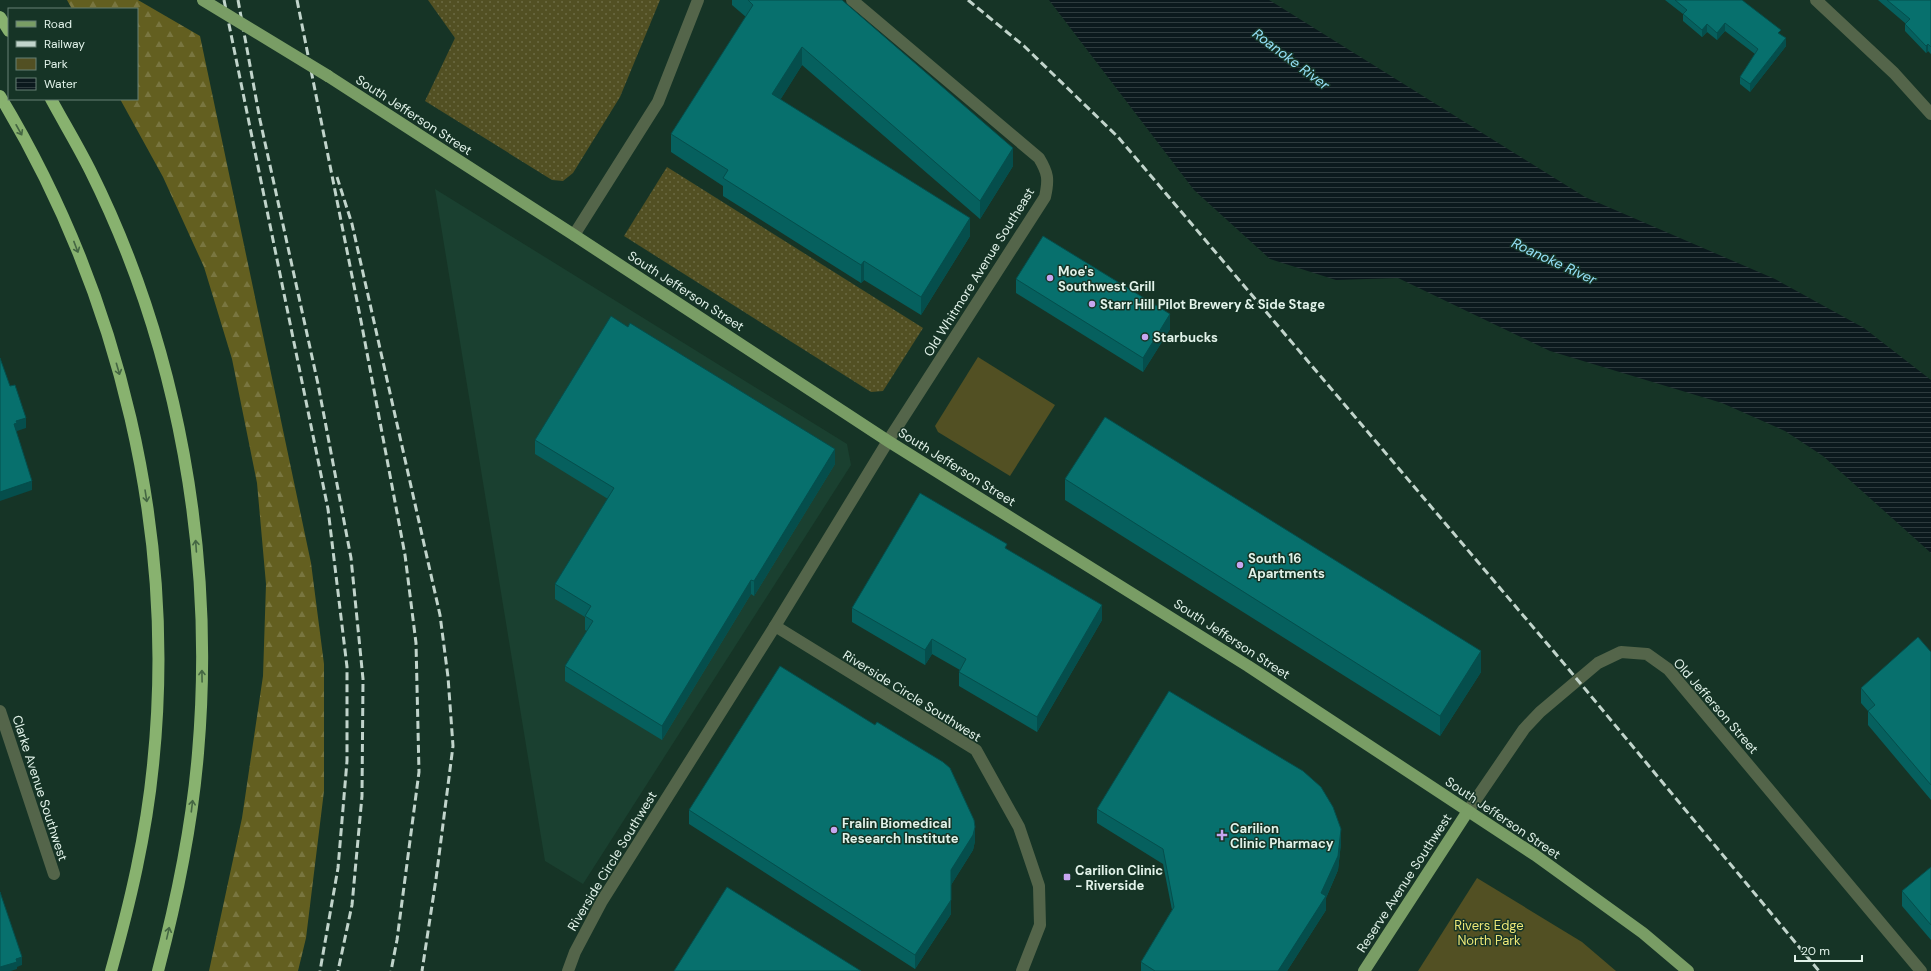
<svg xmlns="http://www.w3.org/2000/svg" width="1931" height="971" font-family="'DM Sans',sans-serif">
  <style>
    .built { fill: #1a4030 }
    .grass { fill: url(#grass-dots) }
    .forest { fill: url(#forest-firs) }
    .park { fill: #525023 }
    .water { fill: url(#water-rules) }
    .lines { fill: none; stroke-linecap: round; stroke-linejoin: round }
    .minor { stroke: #54654a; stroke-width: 12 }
    .major { stroke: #799d65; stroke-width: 12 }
    .highway { stroke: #88b26f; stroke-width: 12 }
    .rail { stroke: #c1d4cb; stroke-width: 3; stroke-dasharray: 8 4; stroke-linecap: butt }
    .major-bridge { stroke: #799d65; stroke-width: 12 }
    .wall { fill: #06605e }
    .shaded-wall { fill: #054e4c }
    .building { fill: #07706d; stroke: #054e4c }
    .oneway { stroke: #446643 }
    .poi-dot { fill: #c7a6f0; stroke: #163426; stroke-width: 1.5 }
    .labels { text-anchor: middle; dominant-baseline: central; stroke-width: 3; stroke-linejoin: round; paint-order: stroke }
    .street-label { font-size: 13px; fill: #e1f2e9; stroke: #163426 }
    .poi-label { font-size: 13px; font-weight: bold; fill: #e1f2e9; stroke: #163426; text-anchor: start }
    .park-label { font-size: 13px; fill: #ede777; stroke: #163426 }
    .water-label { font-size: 14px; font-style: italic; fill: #95e0f8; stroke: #163426 }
  </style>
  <defs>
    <pattern id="grass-dots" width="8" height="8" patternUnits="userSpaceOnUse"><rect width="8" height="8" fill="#525023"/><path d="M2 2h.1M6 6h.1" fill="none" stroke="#6b6a43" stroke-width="1.8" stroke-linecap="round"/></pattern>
    <pattern id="forest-firs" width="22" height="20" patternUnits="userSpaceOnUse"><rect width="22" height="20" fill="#635f20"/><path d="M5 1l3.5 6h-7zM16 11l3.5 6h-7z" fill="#797640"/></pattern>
    <pattern id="water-rules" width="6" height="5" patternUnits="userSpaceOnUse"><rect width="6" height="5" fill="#0b191d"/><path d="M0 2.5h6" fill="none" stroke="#2e3b3e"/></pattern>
  </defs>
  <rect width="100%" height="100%" fill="#163426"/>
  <path class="built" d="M435,189L847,444L851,465L583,884L545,861Z"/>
  <g class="grass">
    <path d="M428,0H660L620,97L573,173L563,181L552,180L425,101L455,38Z"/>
    <path d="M667,167L923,328L883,391L871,392L624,236Z"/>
  </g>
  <path class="forest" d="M67,0H138L200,36L311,563L324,664V791L306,938L298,971H209L242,818L263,676L266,584L257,483L232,359L204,267L163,177L120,99H137V9H72Z"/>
  <g class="park">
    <path d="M978,357L1055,405L1010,476L938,432L935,426Z"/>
    <path d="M1477,878L1582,942L1616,971H1418Z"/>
  </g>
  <path class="water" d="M1049,0H1269L1585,197L1775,279L1864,328L1931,380V553L1823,456L1785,431L1722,403L1550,351L1398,278L1336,280L1270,259L1194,190Z"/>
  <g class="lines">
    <g class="minor">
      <path d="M1816,0L1894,73L1931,114"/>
      <path d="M574,235L658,102L698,0"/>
      <path d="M775,626L976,750L1019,827L1039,886L1040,925L1022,971"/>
      <path d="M0,711L54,874"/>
      <path d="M1468,811L1524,729L1540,712L1598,663L1621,652L1647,654L1668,669L1921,971"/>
      <path d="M568,971L575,952L602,901L775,626L888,441L1045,197C1049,179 1048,173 1039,158L852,0"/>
    </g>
    <g class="major">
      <path d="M328,76L574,235L888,441L1248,666L1535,855L1643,933L1688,971"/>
      <path d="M1364,971L1468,811"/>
    </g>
    <g class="highway">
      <path d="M0,17L9,31"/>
      <path d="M0,96C120,295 177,533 153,765C146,836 130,903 111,971"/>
      <path d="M51,99C64,123 78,146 90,170C179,348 215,556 198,753C192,826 177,899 158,971"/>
    </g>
    <g class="rail">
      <path d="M224,0L328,509L347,667V761L338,868L320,971"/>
      <path d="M238,0L260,120L318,384L351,558L363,679L362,796L352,905L338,971"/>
      <path d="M297,0L361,321L405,555L416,643L419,772L397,940L391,971"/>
      <path d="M968,0L1024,46L1118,137L1566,666L1819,971"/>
      <path d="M337,177L352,224L440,615L448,677L453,746L436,879L422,971"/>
    </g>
    <path class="major-bridge" d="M203,0L328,76"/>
  </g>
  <g class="wall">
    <path d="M732,0H842L1013,166L980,219L802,65L780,100L970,236L921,315L864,280L861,283L723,196V186L671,152V134L746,17L732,5Z"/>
    <path d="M1665,0H1742L1781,35L1786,46L1750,92L1740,84V77L1755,54L1725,31L1717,40L1707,32L1702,37L1683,21V14Z"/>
    <path d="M1878,0H1931V54L1928,51L1926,53L1905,31V23Z"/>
    <path d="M1016,279L1170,329L1143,372L1016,293Z"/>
    <path d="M535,440L835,464L754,596L751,594L662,740L565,681V666L587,631L585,630V617L555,599V584L608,499L535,454Z"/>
    <path d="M1065,479L1481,672L1440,736L1065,500Z"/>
    <path d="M1007,549L1102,620L1037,732L959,686V672L960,670L932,654L925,665L852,622V608Z"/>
    <path d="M1931,652V800L1868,725V711L1861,703V688Z"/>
    <path d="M1097,809L1341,843L1338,870L1326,898V910L1287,971H1141V962L1172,910L1163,864L1097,823Z"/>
    <path d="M689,810L975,841L973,850L951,885V914L915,969L689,824Z"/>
    <path d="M1931,867V940L1902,906V891Z"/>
  </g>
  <g class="shaded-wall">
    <path d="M1725,23V31L1717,40V33Z"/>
    <path d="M1707,24V32L1702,37V30Z"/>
    <path d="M1786,38V46L1750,92V84Z"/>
    <path d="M1928,44V51L1926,53V46Z"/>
    <path d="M802,47V65L772,113V94Z"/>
    <path d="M1013,148V166L980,219V201Z"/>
    <path d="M970,218V236L921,315V297Z"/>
    <path d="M864,261V280L861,283V265Z"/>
    <path d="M1170,314V329L1143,372V358Z"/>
    <path d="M26,418V428L17,431V433L14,424L16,421Z"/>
    <path d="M835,449V464L754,596V581Z"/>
    <path d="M32,481V490L0,501V492Z"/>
    <path d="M751,580V594L662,740V726Z"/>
    <path d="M1102,605V620L1037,732V717Z"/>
    <path d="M932,639V654L925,665V650Z"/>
    <path d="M1481,651V672L1440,736V716Z"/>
    <path d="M975,827V841L973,850L951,885V914L915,969V955L951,870Z"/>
    <path d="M1341,829V843L1338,870L1326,898V910L1287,971H1278Z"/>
    <path d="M22,957V965L17,967V969L11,971H0V967L16,959Z"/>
  </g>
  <g class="building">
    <path d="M748,0H842L1013,148L980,201L802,47L772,94L970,218L921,297L864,261L861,265L723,178L728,170L671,134L753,5Z"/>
    <path d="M1675,0H1742L1781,30L1778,33L1786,38L1750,84L1740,77L1758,49L1725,23L1717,33L1707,24L1702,30L1683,14L1687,10Z"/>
    <path d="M1887,0H1931V47L1928,44L1926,46L1905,24L1910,19Z"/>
    <path d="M1043,236L1170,314L1143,358L1016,279Z"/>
    <path d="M611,316L628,327L630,323L835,449L754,581L751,580L662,726L565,666L593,621L585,616L591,606L555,584L614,488L535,440Z"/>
    <path d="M0,358L10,386L15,385L26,418L16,421L17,423L14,424L32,481L0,492Z"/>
    <path d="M1105,417L1481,651L1440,716L1065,479Z"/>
    <path d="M920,493L1007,544L1005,548L1102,605L1037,717L959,672L966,659L932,639L925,650L852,608Z"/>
    <path d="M1918,637L1931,652V785L1868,711L1875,705L1861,688Z"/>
    <path d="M780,666L875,725L877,722L943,762L950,768L974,820L975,827L973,835L951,870V900L915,955L689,810Z"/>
    <path d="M1169,691L1303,771L1321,787L1333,807L1341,829L1338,856L1321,893L1326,896L1278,971H1155L1141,962L1174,907L1163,849L1097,809Z"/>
    <path d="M1931,867V925L1902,891Z"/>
    <path d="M727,887L861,971H674Z"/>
    <path d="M0,892L22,957L16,959L17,962L0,967Z"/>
  </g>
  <defs><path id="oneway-shaft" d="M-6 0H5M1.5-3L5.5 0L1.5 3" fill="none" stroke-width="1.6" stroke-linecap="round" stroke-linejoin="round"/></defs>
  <g class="oneway">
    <use href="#oneway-shaft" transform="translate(19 130) rotate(61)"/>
    <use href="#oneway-shaft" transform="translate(76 247) rotate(69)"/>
    <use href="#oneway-shaft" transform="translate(118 369) rotate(74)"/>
    <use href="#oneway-shaft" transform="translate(146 496) rotate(81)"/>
    <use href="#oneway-shaft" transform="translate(196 546) rotate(-94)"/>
    <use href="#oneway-shaft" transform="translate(202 676) rotate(-91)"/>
    <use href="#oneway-shaft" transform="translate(192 806) rotate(-83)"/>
    <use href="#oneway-shaft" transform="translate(168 933) rotate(-77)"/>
  </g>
  <g class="poi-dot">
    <circle cx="1050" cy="278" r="4"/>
    <circle cx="1092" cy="304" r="4"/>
    <circle cx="1145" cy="337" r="4"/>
    <circle cx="1240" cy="565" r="4"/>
    <circle cx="834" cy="830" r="4"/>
    <path d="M1220 829h4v4h4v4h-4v4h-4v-4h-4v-4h4z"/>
    <rect x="1063" y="873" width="8" height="8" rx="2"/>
  </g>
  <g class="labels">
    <g class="street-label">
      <text transform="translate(414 115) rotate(33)">South Jefferson Street</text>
      <text transform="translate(979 272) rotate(-58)">Old Whitmore Avenue Southeast</text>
      <text transform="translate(686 291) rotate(33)">South Jefferson Street</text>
      <text transform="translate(957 467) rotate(32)">South Jefferson Street</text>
      <text transform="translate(1232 639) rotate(33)">South Jefferson Street</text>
      <text transform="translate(912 696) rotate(32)">Riverside Circle Southwest</text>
      <text transform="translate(1716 706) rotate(49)">Old Jefferson Street</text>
      <text transform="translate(40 788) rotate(72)">Clarke Avenue Southwest</text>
      <text transform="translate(1503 818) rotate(34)">South Jefferson Street</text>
      <text transform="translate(612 861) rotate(-59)">Riverside Circle Southwest</text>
      <text transform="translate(1404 883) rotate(-57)">Reserve Avenue Southwest</text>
    </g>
    <g class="poi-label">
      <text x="1058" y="271">Moe's<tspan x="1058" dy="15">Southwest Grill</tspan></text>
      <text x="1100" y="304">Starr Hill Pilot Brewery &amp; Side Stage</text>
      <text x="1153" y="337">Starbucks</text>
      <text x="1248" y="558">South 16<tspan x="1248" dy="15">Apartments</tspan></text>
      <text x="842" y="823">Fralin Biomedical<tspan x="842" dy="15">Research Institute</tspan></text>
      <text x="1230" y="828">Carilion<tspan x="1230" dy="15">Clinic Pharmacy</tspan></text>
      <text x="1075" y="870">Carilion Clinic<tspan x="1075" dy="15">- Riverside</tspan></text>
    </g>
    <g class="park-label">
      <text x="1489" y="925">Rivers Edge<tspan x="1489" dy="15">North Park</tspan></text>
    </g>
    <g class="water-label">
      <text transform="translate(1291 59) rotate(37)">Roanoke River</text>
      <text transform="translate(1554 261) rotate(25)">Roanoke River</text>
    </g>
  </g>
  <rect x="8" y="8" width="130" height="92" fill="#163426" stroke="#678074"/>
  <rect x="16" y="21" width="20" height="6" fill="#799d65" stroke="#678074"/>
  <text x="44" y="28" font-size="12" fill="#e1f2e9">Road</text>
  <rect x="16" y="41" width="20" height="6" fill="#c1d4cb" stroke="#678074"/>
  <text x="44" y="48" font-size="12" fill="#e1f2e9">Railway</text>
  <rect x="16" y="58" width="20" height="12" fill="#525023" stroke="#678074"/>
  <text x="44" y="68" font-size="12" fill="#e1f2e9">Park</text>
  <rect x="16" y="78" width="20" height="12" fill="url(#water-rules)" stroke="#678074"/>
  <text x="44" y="88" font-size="12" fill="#e1f2e9">Water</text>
  <path d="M1795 955v6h67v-6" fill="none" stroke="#e1f2e9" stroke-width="2"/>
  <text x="1801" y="955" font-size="12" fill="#e1f2e9" stroke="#163426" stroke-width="3" paint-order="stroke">20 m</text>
</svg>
